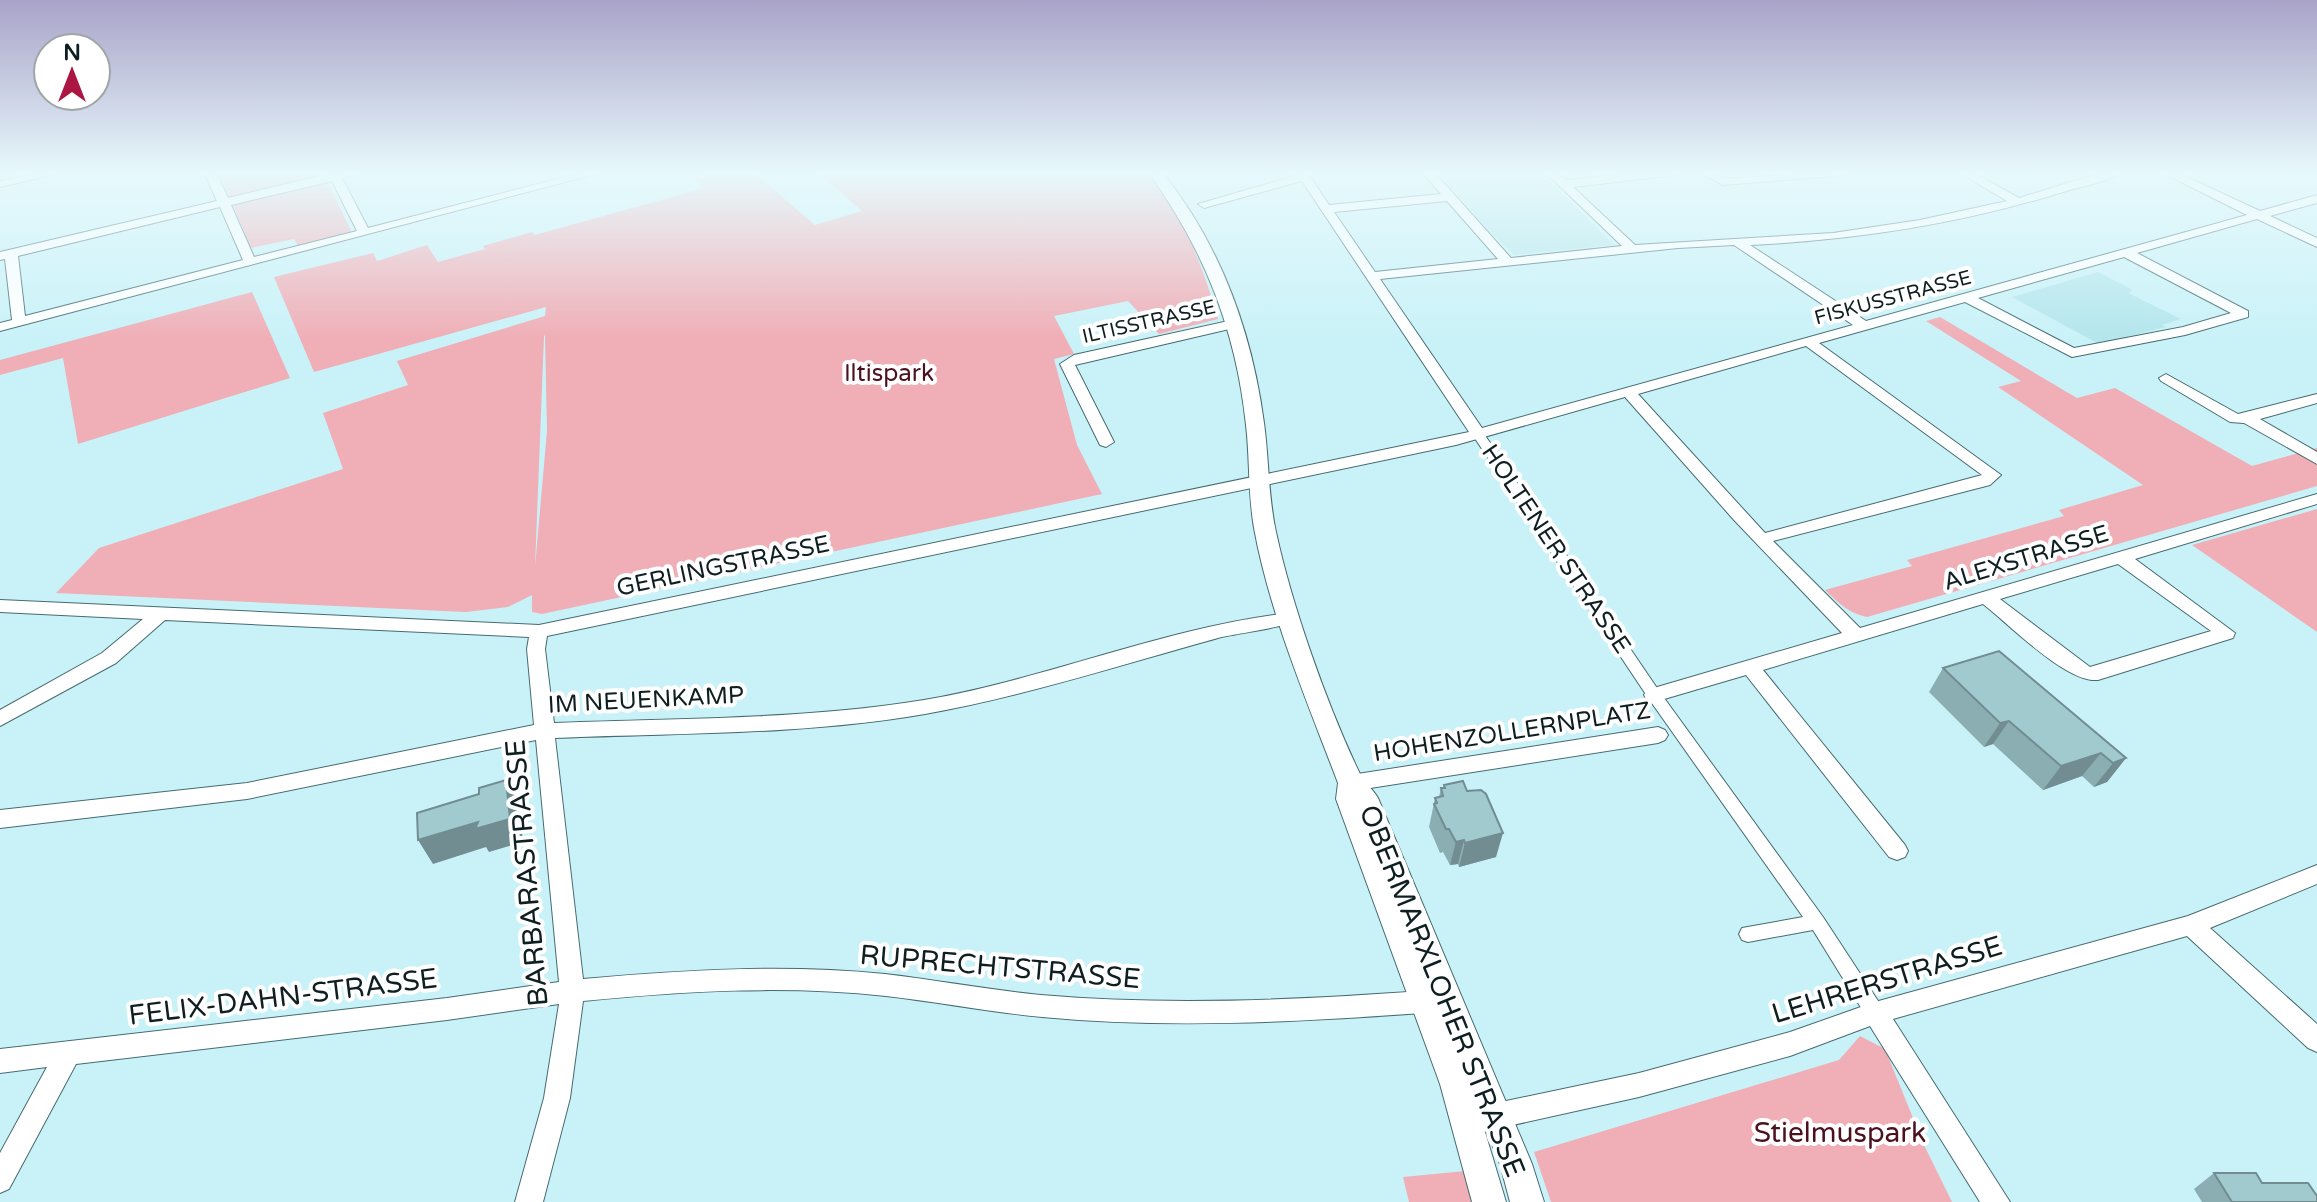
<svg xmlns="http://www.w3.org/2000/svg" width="2317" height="1202" font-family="'Varela Round',sans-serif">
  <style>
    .built { fill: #b3e6ec }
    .green { fill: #f0aeb6; fill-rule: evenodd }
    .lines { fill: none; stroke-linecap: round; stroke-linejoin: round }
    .pedestrian-casing { stroke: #456b70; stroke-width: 2 }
    .minor-casing { stroke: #456b70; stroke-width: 2 }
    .tertiary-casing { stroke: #456b70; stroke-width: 2 }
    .pedestrian { fill: #fff; fill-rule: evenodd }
    .minor { fill: #fff; fill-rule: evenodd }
    .tertiary { fill: #fff; fill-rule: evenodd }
    .wall { fill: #8aaeb2 }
    .shaded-wall { fill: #718d91 }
    .building { fill: #a1cacf; stroke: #718d91; stroke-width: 2 }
    .labels { text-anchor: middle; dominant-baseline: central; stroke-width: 8; stroke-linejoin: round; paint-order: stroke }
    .far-street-label { font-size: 20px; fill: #0f1f21; stroke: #fff }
    .park-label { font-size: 24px; fill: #4c101f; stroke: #fff }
    .street-label { font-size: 24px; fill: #0f1f21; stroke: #fff }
    .near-street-label { font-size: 28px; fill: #0f1f21; stroke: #fff }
    .near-park-label { font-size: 28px; fill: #4c101f; stroke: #fff }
  </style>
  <rect width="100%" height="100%" fill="#c9f2f8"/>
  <g class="built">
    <path d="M1438,172H1541L1614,245L1514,255L1487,229Z"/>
    <path d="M2098,272L2133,290L2128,293L2181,319L2162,325L2166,327L2099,344L2012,297Z"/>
  </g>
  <g class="green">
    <path d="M219,172H323L352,233L298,246L294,239L251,248Z"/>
    <path d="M715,172H753L815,225L862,211L817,172H1147C1185,221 1201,260 1218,319L1159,334L1128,301L1054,316L1074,354L1054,359L1077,445L1102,494L542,614L532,612V595L508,607L466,612L56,593L99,548L343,469L323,413L408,385L397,361L545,316L546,307L314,372L274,277L373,253L377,261L427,245L438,262L485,249L483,246L532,232L535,235L704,188L693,178ZM545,335L547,431L535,567L544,336Z"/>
    <path d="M252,292L290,378L78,444L63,358L0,375V360Z"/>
    <path d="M1940,317L2077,398L2115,388L2252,466L2317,448V486L1867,617C1848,613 1839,603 1825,590L1912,566L1907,560L2064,516L2059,510L2143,485L1998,387L2021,381L1926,321Z"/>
    <path d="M2317,509V632L2192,545Z"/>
    <path d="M1860,1036L1885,1049L1924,1145L1952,1202H1551L1534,1152L1839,1060Z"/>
    <path d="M1476,1170L1484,1202H1409L1403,1177Z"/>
  </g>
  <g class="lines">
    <g class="pedestrian-casing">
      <path id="pedestrian" d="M1478,430L1482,431L1659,691L1823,917L1882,1007L1884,1013L1882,1019L1875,1022L1868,1019L1813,930L1748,942L1742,940L1739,934L1742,928L1803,917L1649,699L1472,434Z"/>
    </g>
    <g class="minor-casing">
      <g id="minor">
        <path d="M43,172H65L0,187V181Z"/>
        <path d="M204,172H216L228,198L328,174L327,172H359L342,178L368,228L584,172H603L0,331V323L12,320L5,259L0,260V252L217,201ZM332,181L357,231L254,257L231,205ZM220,207L243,260L25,316L18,256Z"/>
        <path d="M1295,172H1307L1329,205L1441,194L1422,172H1434L1511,258L1622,246L1545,172H1558L1566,180L1645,172H1682L1676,175L1573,187L1635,245L1833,233L1920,220L2007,201L1958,172H1972L2019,198L2103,172H2121C2106,183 2081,186 2063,192C1960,224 1858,240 1750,245L1866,321L2247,215L2161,172H2176L2260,211L2317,195V203L2270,216L2317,238V247L2257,219L2137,253L2248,311V317L2185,335L2072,357L1965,302L1819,343L2001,475L1990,485L1773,541L1860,628L2317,494V504L2135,559L2235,633L2233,638L2098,680C2066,683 2009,624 1983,604L1763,670L1905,845L1908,851L1905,857L1897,860L1889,857L1746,675L1654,702L1647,700L1644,695L1647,690L1842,633L1734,520L1625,397L1456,445L547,636L545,649L554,723C676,718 802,720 924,700C1047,679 1166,627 1290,613L1296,615L1299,619C1294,626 1233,634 1218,638C1121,665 1024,696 925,714C804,735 677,733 555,738L583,979C684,970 784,964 885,974C937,980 989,990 1041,995C1168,1006 1296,1000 1423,991L1432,994L1435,1002L1432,1010L1423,1013C1296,1022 1169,1029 1042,1017C989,1012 938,1002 886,996C784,985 684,991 583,1001L570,1098L543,1202H515L544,1098L559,1004L447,1020L76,1064L9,1189L0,1193V1153L47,1067L0,1073V1049L447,998L559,982L536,740L247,799L0,828V810L247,783L534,725L527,649L529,637L165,620L116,663L0,726V710L102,653L143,619L0,612V600L539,625L1469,432L1302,181L1204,208L1198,204L1298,175ZM1447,201L1498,259L1375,272L1334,212ZM1734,245L1853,325L1482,428L1380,279L1678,248ZM2124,257L2231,313L2183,327L2074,348L1978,298ZM1806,346L1982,475L1765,533L1638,394ZM2118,564L2211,631L2090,667L2000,599Z"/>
        <path d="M1699,172C1711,172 1719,178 1730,178C1770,178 1811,171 1852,172L1846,175L1723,185Z"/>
        <path d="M1233,320L1240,324L1238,327L1075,365L1114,442L1106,447L1100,445L1060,364L1074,355Z"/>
        <path d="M2166,374L2238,414L2317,394V403L2260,419L2317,452V464L2244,423L2230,422L2161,381L2159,378Z"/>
        <path d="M1658,727L1665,730L1668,735L1665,740L1658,743L1351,791L1344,789L1341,783L1344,777L1351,775Z"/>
        <path d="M2317,865V884L2210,928L2317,1024V1052L2308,1048L2187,936L1893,1019L2010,1202H1980L1870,1026L1790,1056L1639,1097L1468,1135L1459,1131L1455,1122L1459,1113L1468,1109L1639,1073L1790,1032L1875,1002L2188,916Z"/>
      </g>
    </g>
    <g class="tertiary-casing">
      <path id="tertiary" d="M1148,172H1162C1220,244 1252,332 1264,423C1269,459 1268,496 1276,532C1292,606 1327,705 1360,774C1364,783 1373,789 1378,798L1532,1164L1544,1202H1510L1500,1164L1479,1112L1506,1202H1472L1440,1084L1336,799L1338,783C1307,701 1270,615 1254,528C1248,494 1250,459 1246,425C1236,330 1204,249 1148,172Z"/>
    </g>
    <use href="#pedestrian" class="pedestrian"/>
    <use href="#minor" class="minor"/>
    <use href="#tertiary" class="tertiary"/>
  </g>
  <g class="wall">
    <path d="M1943,668L2126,758L2107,782L2094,787L2082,776L2043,790L1993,744L1984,747L1929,692Z"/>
    <path d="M1444,785L1496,857L1459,867L1458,864L1450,865L1443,852L1440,853L1429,827L1435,798L1439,797L1441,788H1443Z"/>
    <path d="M2214,1173L2262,1183L2317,1202H2202L2194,1189Z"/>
  </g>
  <g class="shaded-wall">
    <path d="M2009,721L1993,744L1984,747L2000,723Z"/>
    <path d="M2101,753L2082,776L2043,790L2061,766Z"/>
    <path d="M2126,758L2107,782L2094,787L2113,763Z"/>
    <path d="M506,780L519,803L523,842L489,852L486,847L433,864L418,840Z"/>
    <path d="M1503,833L1496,857L1459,867L1465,843Z"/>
    <path d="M1464,840L1458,864L1450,865L1456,842Z"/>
  </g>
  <g class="building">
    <path d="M1999,651L2126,758L2113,763L2101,753L2061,766L2009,721L2000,723L1943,668Z"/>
    <path d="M506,780L510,819L475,829L478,822L418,840L417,813L479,794V788Z"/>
    <path d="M1463,781L1467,791L1481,790L1486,794L1503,833L1465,843L1464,840L1456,842L1449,829H1446L1434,804L1437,803L1435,798L1443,796L1441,788H1445L1444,785Z"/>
    <path d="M2214,1173H2256L2262,1183H2308L2317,1196V1202H2232Z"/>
  </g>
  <linearGradient id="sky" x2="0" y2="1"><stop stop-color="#a9a3c8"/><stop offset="0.51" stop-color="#e7f9fc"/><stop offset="1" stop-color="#e7f9fc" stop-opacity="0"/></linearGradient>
  <rect width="2317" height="340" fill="url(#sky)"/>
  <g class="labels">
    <g class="far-street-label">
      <text transform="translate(1893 298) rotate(-15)">FISKUSSTRASSE</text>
      <text transform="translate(1149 322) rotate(-13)">ILTISSTRASSE</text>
    </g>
    <g class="park-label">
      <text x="889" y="373">Iltispark</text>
    </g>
    <g class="street-label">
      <text transform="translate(1556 549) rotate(56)">HOLTENER STRASSE</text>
      <text transform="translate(2026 558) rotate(-17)">ALEXSTRASSE</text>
      <text transform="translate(723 566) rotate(-12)">GERLINGSTRASSE</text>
      <text transform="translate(646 700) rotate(-3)">IM NEUENKAMP</text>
      <text transform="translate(1512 732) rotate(-9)">HOHENZOLLERNPLATZ</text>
    </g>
    <g class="near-street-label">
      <text transform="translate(527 873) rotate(-95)">BARBARASTRASSE</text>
      <text transform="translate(1000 967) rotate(5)">RUPRECHTSTRASSE</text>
      <text transform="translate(1887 980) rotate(-17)">LEHRERSTRASSE</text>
      <text transform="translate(1442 991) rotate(68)">OBERMARXLOHER STRASSE</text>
      <text transform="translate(283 997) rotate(-7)">FELIX-DAHN-STRASSE</text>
    </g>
    <g class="near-park-label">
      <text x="1840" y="1133">Stielmuspark</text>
    </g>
  </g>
  <g transform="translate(72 72)"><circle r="38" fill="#ffffff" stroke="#9fa5a6" stroke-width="2"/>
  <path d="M0-6L14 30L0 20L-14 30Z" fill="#ab1644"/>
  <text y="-12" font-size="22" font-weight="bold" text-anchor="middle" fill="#0f1f21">N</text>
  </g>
</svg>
